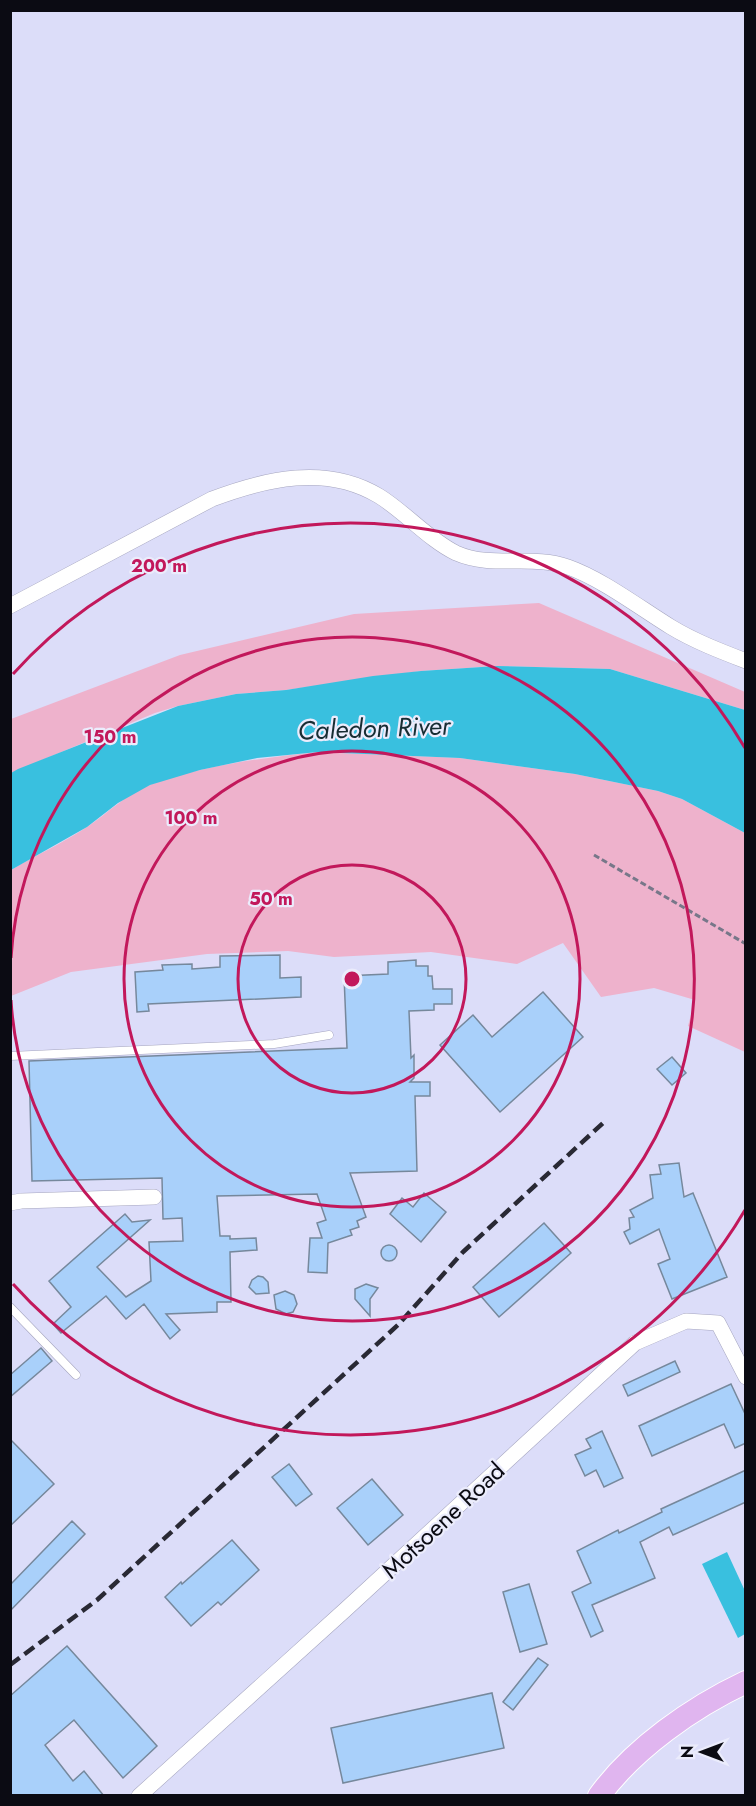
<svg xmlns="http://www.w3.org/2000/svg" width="756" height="1806" font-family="Jost,sans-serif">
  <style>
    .green { fill: #eeb2cc }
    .water { fill: #39c0df }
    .building { fill: #a9d0fa; stroke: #76889c; stroke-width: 1.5 }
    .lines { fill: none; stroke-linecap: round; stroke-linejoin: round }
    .service-casing { stroke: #a5a5bf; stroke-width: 9 }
    .minor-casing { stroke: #a5a5bf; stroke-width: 16 }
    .primary-casing { stroke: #fff; stroke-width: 24 }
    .path { stroke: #777789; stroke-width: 3; stroke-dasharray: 6 3; stroke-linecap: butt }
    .service { stroke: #fff; stroke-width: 8 }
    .minor { stroke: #fff; stroke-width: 15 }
    .primary { stroke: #e0b5ef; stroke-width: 22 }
    .rail { stroke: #292934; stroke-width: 4.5; stroke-dasharray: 12 6; stroke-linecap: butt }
    .ring { fill: none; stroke: #c2185b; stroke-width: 3 }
    .labels { text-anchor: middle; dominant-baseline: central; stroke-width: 4.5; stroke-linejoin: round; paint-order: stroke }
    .street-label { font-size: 24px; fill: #0b0b13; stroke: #ebecfc }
    .water-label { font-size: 26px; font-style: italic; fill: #172d33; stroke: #ebecfc }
    .centre { fill: #c2185b; stroke: #ebecfc; stroke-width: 3 }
    .ring-label { font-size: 18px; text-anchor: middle; font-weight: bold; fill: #c2185b; stroke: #ebecfc; stroke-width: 4.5; stroke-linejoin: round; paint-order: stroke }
  </style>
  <rect width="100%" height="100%" fill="#dcddf9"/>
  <g class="green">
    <path d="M539,603L745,692V710L610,669L497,666L421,671L286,690L236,694L178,706L155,713L11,773V719L180,655L354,614Z"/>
    <path d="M318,752L460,758L575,774L658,791L682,799L745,833V1052L688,1026L695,1000L654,988L601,997L563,943L517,964L431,952L334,957L288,951L207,954L71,972L11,996V870C36,855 63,843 87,827C108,813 127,793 152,784C205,765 262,758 318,752Z"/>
  </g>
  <g class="water">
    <path d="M497,666L610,669L745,710V833L682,799L658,791L575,774L460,758L318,752L257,758L200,770L150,785L118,803L87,827L11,870V773L18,769L178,706L236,694L286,690L373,676L421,671Z"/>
    <path d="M727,1552L745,1591V1634L738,1638L702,1564Z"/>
  </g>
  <g class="building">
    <path d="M280,955V978L301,977V997L148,1004L149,1011L137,1012L135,972L163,970L162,965L192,964V969L220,967V956Z"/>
    <path d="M416,960V966H428V976H432L433,989H452V1004H434V1010L409,1011L411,1058L414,1055V1078L410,1082H430V1096H415L417,1171L350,1173L366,1217L357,1221L359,1227L350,1230L352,1235L328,1243L327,1273L308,1272L310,1238H322L317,1223L326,1220L317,1194L217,1196L220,1236H230V1239L256,1238L257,1250L230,1252L231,1302H217V1312L166,1314L180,1330L170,1339L144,1304L126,1319L106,1296L61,1333L53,1324L71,1307L49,1281L125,1214L132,1222L150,1220L97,1267L126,1297L151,1281L149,1242L183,1241L182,1218L163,1219L162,1178L32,1181L29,1061L347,1048L344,976L388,974V962Z"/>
    <path d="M543,992L583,1037L500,1112L440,1045L473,1015L492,1037Z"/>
    <path d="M672,1057L686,1073L672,1085L657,1069Z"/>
    <path d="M679,1163L684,1197L693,1193L727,1277L672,1299L658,1264L670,1259L659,1229L630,1244L624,1232L630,1229L629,1218L634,1217L630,1210L653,1198L650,1175L661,1174L659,1165Z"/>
    <path d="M424,1193L446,1212L421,1242L390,1214L402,1198L413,1207Z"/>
    <path d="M544,1223L571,1253L499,1317L473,1287Z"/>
    <circle cx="389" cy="1253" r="8"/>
    <path d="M258,1276L263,1277L268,1282L269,1293L256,1294L249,1287L252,1280Z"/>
    <path d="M366,1284L378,1288L370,1299V1316L355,1299V1289Z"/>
    <path d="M285,1291L294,1295L297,1304L293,1312L286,1314L276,1309L274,1295Z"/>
    <path d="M41,1348L52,1361L10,1397V1375Z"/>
    <path d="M675,1361L680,1372L628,1396L623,1385Z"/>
    <path d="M731,1384L746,1416V1443L735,1448L724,1424L652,1456L639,1426Z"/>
    <path d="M602,1431L623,1478L604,1487L596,1470L585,1476L575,1455L591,1448L586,1439Z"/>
    <path d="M10,1439L54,1484L10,1526Z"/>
    <path d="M289,1464L312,1494L296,1506L272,1477Z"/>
    <path d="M746,1470V1502L673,1535L669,1527L640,1542L655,1578L592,1605L603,1631L591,1637L572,1592L591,1583L577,1551L618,1530L619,1533L662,1512L661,1509Z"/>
    <path d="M372,1479L403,1515L368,1545L337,1508Z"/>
    <path d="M72,1521L85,1534L10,1611V1585Z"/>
    <path d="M232,1540L259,1570L221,1605L218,1602L191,1626L165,1597L181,1582L182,1584Z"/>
    <path d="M529,1584L547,1644L520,1652L503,1592Z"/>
    <path d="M67,1646L157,1746L123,1778L74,1720L45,1745L73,1781L84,1771L104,1796H10V1696Z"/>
    <path d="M538,1658L548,1665L513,1710L503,1702Z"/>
    <path d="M492,1693L504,1748L343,1783L331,1728Z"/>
  </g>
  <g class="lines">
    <g class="service-casing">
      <g id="service">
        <path d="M10,1056L274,1044L329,1035"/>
        <path d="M10,1307L76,1375"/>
      </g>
    </g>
    <g class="minor-casing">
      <g id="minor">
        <path d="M10,606L212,499C265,479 326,464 379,496C405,512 429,540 456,553C492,569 532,554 568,567C602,579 640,608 671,627C694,641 720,651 746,661"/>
        <path d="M10,1203L21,1201L154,1197"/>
        <path d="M139,1796L345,1610L635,1343L686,1321L718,1323L746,1377"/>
      </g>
    </g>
    <g class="primary-casing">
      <path id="primary" d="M599,1796C634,1748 693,1707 746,1682"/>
    </g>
    <path class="path" d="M594,855L746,944"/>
    <use href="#service" class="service"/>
    <use href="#minor" class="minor"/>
    <use href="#primary" class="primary"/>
    <path class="rail" d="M10,1665L97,1600L399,1324L463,1252L603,1123"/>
  </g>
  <g class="ring">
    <circle cx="352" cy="979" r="114"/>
    <circle cx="352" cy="979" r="228"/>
    <path d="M11 958A342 342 0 1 1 11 1000"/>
    <path d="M745 1210A456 456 0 0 1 13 1284M13 674A456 456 0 0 1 745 748"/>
  </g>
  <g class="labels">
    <g class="street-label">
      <text transform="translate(443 1520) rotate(-43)">Motsoene Road</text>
    </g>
    <g class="water-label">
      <text transform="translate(374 728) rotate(-2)">Caledon River</text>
    </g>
  </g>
  <circle cx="352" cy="979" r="9" class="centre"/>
  <g class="ring-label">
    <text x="159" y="572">200 m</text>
    <text x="110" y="743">150 m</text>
    <text x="191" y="824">100 m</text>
    <text x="271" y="905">50 m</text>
  </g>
  <rect width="756" height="1806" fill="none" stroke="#0b0b13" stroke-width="24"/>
  <g transform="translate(702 1752) rotate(270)" stroke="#ebecfc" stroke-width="4.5" paint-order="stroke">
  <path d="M0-4.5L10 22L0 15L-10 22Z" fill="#0b0b13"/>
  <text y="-9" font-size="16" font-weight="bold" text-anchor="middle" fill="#0b0b13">N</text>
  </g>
</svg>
